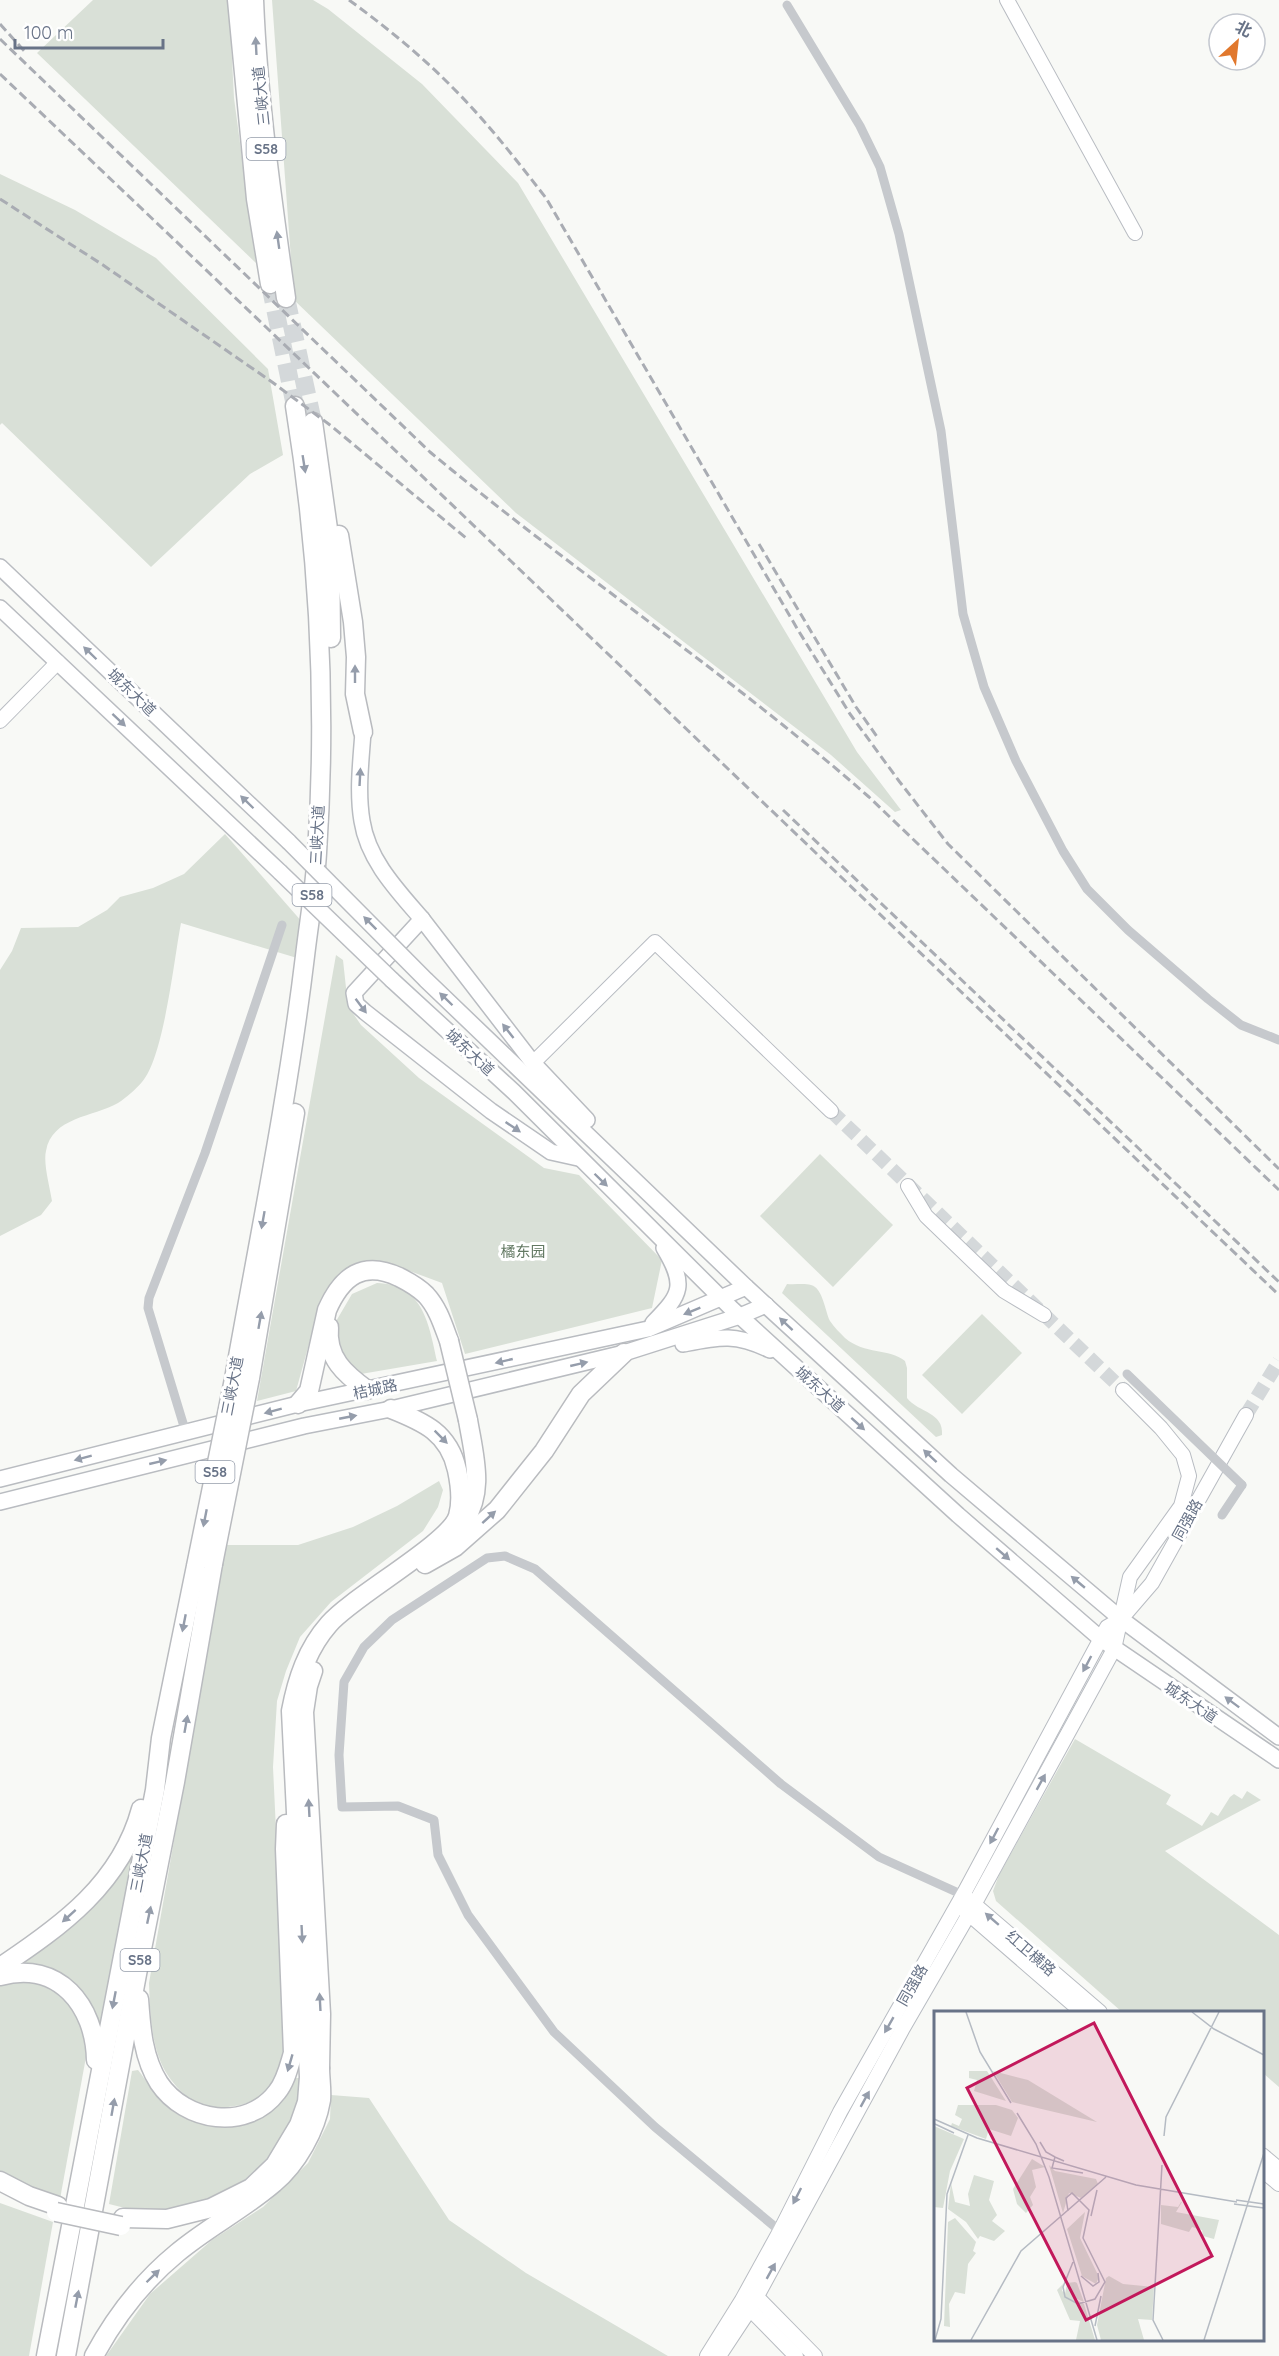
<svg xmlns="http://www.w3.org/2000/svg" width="1279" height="2356" font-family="Quicksand,'Noto Sans SC',sans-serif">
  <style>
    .green { fill: #d9e0d7 }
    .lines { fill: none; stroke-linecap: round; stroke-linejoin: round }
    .secondary-tunnel { stroke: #d4d8da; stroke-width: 14; stroke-dasharray: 14 7; stroke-linecap: butt }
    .highway-tunnel { stroke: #d4d8da; stroke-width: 18; stroke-dasharray: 18 9; stroke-linecap: butt }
    .secondary-casing { stroke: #b8bcc2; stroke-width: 16 }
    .primary-casing { stroke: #b9bcc1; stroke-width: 18 }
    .highway-casing { stroke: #b9bbbf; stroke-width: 21 }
    .street { stroke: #c6c9cd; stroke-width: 9 }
    .secondary { stroke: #fff; stroke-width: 14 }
    .primary { stroke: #fff; stroke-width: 15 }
    .highway { stroke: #fff; stroke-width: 18 }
    .rail { stroke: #a9acb3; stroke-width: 3; stroke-dasharray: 9 4.5; stroke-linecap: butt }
    .primary-bridge-casing { stroke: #b9bcc1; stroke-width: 18; stroke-linecap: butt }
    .highway-bridge-casing { stroke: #b9bbbf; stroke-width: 21; stroke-linecap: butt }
    .street-bridge { stroke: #c6c9cd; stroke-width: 9 }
    .primary-bridge { stroke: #fff; stroke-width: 15 }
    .highway-bridge { stroke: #fff; stroke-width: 18 }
    .oneway { fill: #959dab }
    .labels { text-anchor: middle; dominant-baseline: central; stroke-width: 6; stroke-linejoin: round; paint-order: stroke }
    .shield { fill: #fff; stroke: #959dab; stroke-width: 1.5 }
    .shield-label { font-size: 14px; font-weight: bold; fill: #687387 }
    .street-label { font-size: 15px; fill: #687387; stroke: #fff }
    .park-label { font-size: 15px; fill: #637963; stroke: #fff }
    .inset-road { fill: none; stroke: #b5bbc3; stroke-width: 1.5 }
    .view { fill: #c2185b; fill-opacity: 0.15; stroke: #c2185b; stroke-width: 3 }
    .inset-edge { fill: none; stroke: #687387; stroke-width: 3 }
  </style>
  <rect width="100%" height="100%" fill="#f8f9f6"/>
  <g class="green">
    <path d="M93,0H229L234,98L256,263L37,53Z"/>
    <path d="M272,0H313L328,9L422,84L518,183L857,752L901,810L895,812L831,755L516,513L294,300Z"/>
    <path d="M0,174L75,210L156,258L268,369L283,455L250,474L151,567L2,423L0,425Z"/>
    <path d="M225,834L303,923L297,958L181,923C174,959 164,1057 142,1082C136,1089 126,1098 118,1103C93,1117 52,1117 46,1151C43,1163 50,1188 52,1201L41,1215L0,1236V970L12,951L21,928L78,927L107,910L120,897L153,888L184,874Z"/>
    <path d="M336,955L343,960L348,1006L361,1025L419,1078L544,1168L579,1175L662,1260L652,1308L465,1354L442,1283L388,1263L354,1267L339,1275L326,1293L317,1315L296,1391L257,1401Z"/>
    <path d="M820,1154L893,1225L833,1287L760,1216Z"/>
    <path d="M377,1283C423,1284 429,1324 437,1361L361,1374L344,1357L337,1336L335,1323L352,1294Z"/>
    <path d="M787,1284C795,1285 804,1283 811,1285C823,1288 825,1311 830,1321C834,1327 840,1333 845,1338C865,1355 889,1348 905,1361L907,1368V1398C919,1413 944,1412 942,1435L936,1437L782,1293Z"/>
    <path d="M982,1314L1022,1353L962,1414L922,1375Z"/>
    <path d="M439,1481L443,1490L438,1507L423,1531L331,1602L300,1637L286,1671L277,1701L273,1767L287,2062C279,2076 271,2093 255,2100C240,2107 216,2110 200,2105C187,2100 171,2082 164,2069C151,2044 150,2012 149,1983L226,1545H298L353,1527L397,1506Z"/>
    <path d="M1075,1739L1171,1795L1166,1804L1202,1826L1211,1812L1218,1816L1230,1797L1234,1794L1242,1799L1247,1791L1261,1800L1165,1851L1279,1935V2087L1263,2073L1262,2012H1122L996,1901L993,1891L999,1875Z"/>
    <path d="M137,1835L100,2027L95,2026L87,2003L5,1968L47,1942Z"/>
    <path d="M20,1979C65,1987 83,2013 86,2057L60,2199L0,2174V1982Z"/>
    <path d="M138,2070C147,2081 155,2097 166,2106C200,2134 247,2134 279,2102C285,2096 288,2086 292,2078H301C294,2146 256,2190 190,2206C181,2208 172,2212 163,2213C145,2214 126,2208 109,2204L132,2071Z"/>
    <path d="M331,2095L369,2098L449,2220L526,2273L668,2356H106L150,2294L212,2240L263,2207L308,2163L330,2119Z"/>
    <path d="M0,2203L53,2222L29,2356H0Z"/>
  </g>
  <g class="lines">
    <g class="secondary-tunnel">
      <path d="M831,1111L1123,1390"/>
      <path d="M1246,1415L1279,1361"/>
    </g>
    <g class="highway-tunnel">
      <path d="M270,284L295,406"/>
      <path d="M286,298L313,422"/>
    </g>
    <g class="secondary-casing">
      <g id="secondary">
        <path d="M1007,0L1135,233"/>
        <path d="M0,721L58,662"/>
        <path d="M533,1063L655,942L831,1111"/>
        <path d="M908,1186L926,1216L1004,1291L1044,1315"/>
        <path d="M967,1898L1100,2012"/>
        <path d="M963,1909L1082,2012"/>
        <path d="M1262,2155L1279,2169"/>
        <path d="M1262,2170L1279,2184"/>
        <path d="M751,2291L815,2356"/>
        <path d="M745,2304L796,2356"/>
        <path d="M707,2356L742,2300L780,2231L840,2112L963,1895L1107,1627L1121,1619L1152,1583L1246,1415"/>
        <path d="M719,2356L750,2309L903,2028L969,1914L1114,1649L1130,1577L1181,1506L1189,1476L1183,1455L1161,1428L1123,1390"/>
      </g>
    </g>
    <g class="primary-casing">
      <g id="primary">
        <path d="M0,567L289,842"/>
        <path d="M0,608L280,872"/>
        <path d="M363,732C361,761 357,792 362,821C368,860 397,890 422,919"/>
        <path d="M392,980L514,1092L732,1309L958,1515L1101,1639L1279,1760"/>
        <path d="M426,980L746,1287L951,1475L1121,1619L1279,1737"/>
        <path d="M578,1158L551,1152L491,1111L365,1012L356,1004L354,993L422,919L533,1063L587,1120"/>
        <path d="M653,1323C682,1294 686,1285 664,1248"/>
        <path d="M683,1344C719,1337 735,1333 770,1350"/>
        <path d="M0,1479L298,1404L648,1329L746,1287"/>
        <path d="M0,1502L304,1426L391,1409L624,1353L740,1316L766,1305"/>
      </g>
    </g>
    <g class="highway-casing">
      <g id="highway">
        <path d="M237,0L256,199L270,284"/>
        <path d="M254,0C258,100 272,199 286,298"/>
        <path d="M313,422L330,543L331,638"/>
        <path d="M339,535L353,622L356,657L355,694L363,732"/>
        <path d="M329,1327C326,1358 345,1374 367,1390"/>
        <path d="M250,1378L295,1113"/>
        <path d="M234,1379C259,1238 288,1098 305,956C309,922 315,887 317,853C327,703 319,554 295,406"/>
        <path d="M298,1404L309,1391L327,1310C342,1276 363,1260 399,1277C409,1282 419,1288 426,1295C438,1308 443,1325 449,1341"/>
        <path d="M461,1526C486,1494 474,1456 468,1420"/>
        <path d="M425,1564L455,1547L497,1510L544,1451L581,1394L624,1353"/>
        <path d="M313,1671L308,1686L304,1712L321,2014L320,2068"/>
        <path d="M0,1967C62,1926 121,1883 141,1809"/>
        <path d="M0,1976C59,1960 95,2006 96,2060"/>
        <path d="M139,1999C141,2028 143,2058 159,2083C185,2122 247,2132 277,2092C286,2081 289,2066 293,2053L285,1849L286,1824"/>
        <path d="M0,2181L29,2196L58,2206"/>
        <path d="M123,2218L167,2219L211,2208L251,2188L275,2165L299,2125L307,2102L309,2077L291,1711C297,1679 307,1649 329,1624C353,1596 450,1543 458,1516C462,1502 460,1484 457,1470C449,1433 424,1422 391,1409"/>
        <path d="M46,2356L155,1790L161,1738L196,1566"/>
        <path d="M66,2356L137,1974L175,1782L213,1564"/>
        <path d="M94,2356C115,2317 143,2281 177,2253C208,2227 244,2209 274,2183C297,2164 316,2130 321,2100C322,2090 320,2078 320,2068"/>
      </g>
    </g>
    <g class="street">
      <path d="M787,5L860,126L880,167L899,234L941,431L963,614L984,687L1016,761L1063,851L1087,889L1128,930L1208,999L1241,1025L1279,1040"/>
      <path d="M186,1433L148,1308L149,1298L205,1153L282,925"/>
      <path d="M1222,1515L1242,1485"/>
      <path d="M780,2231L655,2127L554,2032L468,1915L438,1855L434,1820L398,1806L342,1807L339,1755L344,1682L364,1647L392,1620L487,1558L505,1556L535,1569L781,1784L879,1857L963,1895"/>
    </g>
    <use href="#secondary" class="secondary"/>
    <use href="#primary" class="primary"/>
    <use href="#highway" class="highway"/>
    <g class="rail">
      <path d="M349,0C386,27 422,56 454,89C488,123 517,161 546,198L798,630L850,714L899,781L948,844L1279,1169"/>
      <path d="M0,24L26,53"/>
      <path d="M0,39L430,452C573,571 729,674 869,797L1279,1190"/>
      <path d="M0,74C428,480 852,889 1279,1295"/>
      <path d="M0,199L103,265L272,382L330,425L466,538"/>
      <path d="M759,544L856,707L878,738"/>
      <path d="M783,810L1279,1282"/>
    </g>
    <g class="primary-bridge-casing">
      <g id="primary-bridge">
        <path d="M289,842L426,980"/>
        <path d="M280,872L392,980"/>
      </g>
    </g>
    <g class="highway-bridge-casing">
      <g id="highway-bridge">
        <path d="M449,1341L468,1420"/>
        <path d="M213,1564L250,1378"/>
        <path d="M196,1566L234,1379"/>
        <path d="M56,2212L121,2226"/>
      </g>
    </g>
    <path class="street-bridge" d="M1127,1374L1242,1485"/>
    <use href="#primary-bridge" class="primary-bridge"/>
    <use href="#highway-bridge" class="highway-bridge"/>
  </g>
  <defs><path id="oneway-solid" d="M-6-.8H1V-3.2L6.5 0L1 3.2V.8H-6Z" transform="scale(1.5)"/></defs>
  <g class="oneway">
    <use href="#oneway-solid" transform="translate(256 46) rotate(-93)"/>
    <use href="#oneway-solid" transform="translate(278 240) rotate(-98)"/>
    <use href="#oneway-solid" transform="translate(304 464) rotate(81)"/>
    <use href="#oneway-solid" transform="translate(90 653) rotate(-136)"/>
    <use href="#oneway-solid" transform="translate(355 674) rotate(-90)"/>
    <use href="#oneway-solid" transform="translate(119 720) rotate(43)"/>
    <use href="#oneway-solid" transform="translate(360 777) rotate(-87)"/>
    <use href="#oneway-solid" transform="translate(247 802) rotate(-136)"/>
    <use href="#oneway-solid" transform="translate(370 923) rotate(-135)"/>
    <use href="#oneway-solid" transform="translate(446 999) rotate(-136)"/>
    <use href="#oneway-solid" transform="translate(361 1006) rotate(53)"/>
    <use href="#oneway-solid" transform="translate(508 1031) rotate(-128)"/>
    <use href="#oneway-solid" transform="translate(513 1127) rotate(34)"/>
    <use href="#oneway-solid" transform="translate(601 1180) rotate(44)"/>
    <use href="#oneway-solid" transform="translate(263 1220) rotate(100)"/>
    <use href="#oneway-solid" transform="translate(692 1311) rotate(158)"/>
    <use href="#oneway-solid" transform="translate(260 1320) rotate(-80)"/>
    <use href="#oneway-solid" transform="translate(786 1324) rotate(-137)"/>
    <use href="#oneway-solid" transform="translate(504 1361) rotate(167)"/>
    <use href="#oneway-solid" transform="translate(579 1364) rotate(-13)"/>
    <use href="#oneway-solid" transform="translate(273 1411) rotate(165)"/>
    <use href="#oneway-solid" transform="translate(348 1417) rotate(-11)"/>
    <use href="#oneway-solid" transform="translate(858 1424) rotate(42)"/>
    <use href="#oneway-solid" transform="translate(441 1437) rotate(45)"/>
    <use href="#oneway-solid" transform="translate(930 1456) rotate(-137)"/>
    <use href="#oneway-solid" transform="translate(83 1458) rotate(165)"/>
    <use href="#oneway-solid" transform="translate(158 1462) rotate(-13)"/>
    <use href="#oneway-solid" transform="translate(489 1517) rotate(-42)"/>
    <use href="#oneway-solid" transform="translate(205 1518) rotate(101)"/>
    <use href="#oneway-solid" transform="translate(1003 1554) rotate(41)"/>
    <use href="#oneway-solid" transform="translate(1078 1582) rotate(-140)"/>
    <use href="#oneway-solid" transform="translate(184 1623) rotate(101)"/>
    <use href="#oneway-solid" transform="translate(1087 1664) rotate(118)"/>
    <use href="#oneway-solid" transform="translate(1232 1702) rotate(-143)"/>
    <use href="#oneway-solid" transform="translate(186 1724) rotate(-80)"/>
    <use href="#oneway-solid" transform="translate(1041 1782) rotate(-61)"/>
    <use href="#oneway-solid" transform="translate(309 1808) rotate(-93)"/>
    <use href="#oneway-solid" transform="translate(994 1836) rotate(118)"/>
    <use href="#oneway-solid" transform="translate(149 1915) rotate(-78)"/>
    <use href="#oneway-solid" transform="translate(69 1916) rotate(138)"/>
    <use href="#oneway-solid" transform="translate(992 1919) rotate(-139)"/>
    <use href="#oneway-solid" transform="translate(302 1934) rotate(87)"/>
    <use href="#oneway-solid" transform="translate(114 2000) rotate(101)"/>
    <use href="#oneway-solid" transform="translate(320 2002) rotate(-93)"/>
    <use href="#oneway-solid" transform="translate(889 2025) rotate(120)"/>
    <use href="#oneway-solid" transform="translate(290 2063) rotate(106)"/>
    <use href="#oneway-solid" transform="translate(865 2099) rotate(-61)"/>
    <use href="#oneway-solid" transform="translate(113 2107) rotate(-80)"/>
    <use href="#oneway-solid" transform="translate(797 2196) rotate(117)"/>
    <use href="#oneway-solid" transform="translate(771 2271) rotate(-61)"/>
    <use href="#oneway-solid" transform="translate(153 2276) rotate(-44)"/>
    <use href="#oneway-solid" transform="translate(77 2299) rotate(-79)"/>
  </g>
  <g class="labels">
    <g class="shield">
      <rect x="246.5" y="138" width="39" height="22" rx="4.5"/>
      <rect x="292.5" y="884" width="39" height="22" rx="4.5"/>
      <rect x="195.5" y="1461" width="39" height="22" rx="4.5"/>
      <rect x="120.5" y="1949" width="39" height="22" rx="4.5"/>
    </g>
    <g class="shield-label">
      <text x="266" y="149">S58</text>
      <text x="312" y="895">S58</text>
      <text x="215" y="1472">S58</text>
      <text x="140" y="1960">S58</text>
    </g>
    <g class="street-label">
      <text transform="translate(261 96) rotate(-96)">三峡大道</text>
      <text transform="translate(132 692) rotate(44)">城东大道</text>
      <text transform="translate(317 835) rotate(-87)">三峡大道</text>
      <text transform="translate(470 1052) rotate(43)">城东大道</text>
      <text transform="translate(232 1386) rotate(-79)">三峡大道</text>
      <text transform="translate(375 1389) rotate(-12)">桔城路</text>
      <text transform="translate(820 1389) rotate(42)">城东大道</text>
      <text transform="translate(1187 1520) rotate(-61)">同强路</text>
      <text transform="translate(1191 1702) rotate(34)">城东大道</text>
      <text transform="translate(141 1863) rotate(-79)">三峡大道</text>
      <text transform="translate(1031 1953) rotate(41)">红卫横路</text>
      <text transform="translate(912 1985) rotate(-60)">同强路</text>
    </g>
    <g class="park-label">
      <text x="523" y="1251">橘东园</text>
    </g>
  </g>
  <g transform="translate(934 2011)">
    <rect width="330" height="330" fill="#f8f9f6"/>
    <path d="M35,60H53L72,90L40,80L43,69L35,67ZM59,60L94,69L163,111L78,91ZM24,94H62L78,99L84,107L77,125L55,118L52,128L17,115L18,112L25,115L28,108L21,104ZM0,115L30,128L16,160L9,197L0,196ZM98,148L111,156L98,159L102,176L96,186L99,194L92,202L83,193L79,178ZM115,154L121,160L162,168L164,173L147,187L135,182L129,202ZM40,164L60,170L55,189L63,204L58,210L71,220L60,230L46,225L44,228L32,211L14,198L17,172L21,191L36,195L34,183ZM247,191H248L242,201L285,209L280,228L269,225L268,219L258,216L255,221L227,213V194L244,196ZM151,201L146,227L165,266L162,273L148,265L133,218ZM21,207L42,231L39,240L42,242L34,253L31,283L21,281L15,293L16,316L10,315L14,211ZM175,265L189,273L220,276L218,309L204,308L210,329H167L163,314L172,267ZM141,271L143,272L150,291L131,283L133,272ZM129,273L128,280L150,293L161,329H127H142L146,310L136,309L123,279Z" fill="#d9e0d7"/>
    <path class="inset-road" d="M32,1L46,41L77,92M258,1L280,18L330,44M83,102L102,133L115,166L163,329M0,108L43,127L202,174L303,191M1,113L20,122M230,125L232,106L285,1M106,131L112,141L121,146M130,150L121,146L118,157L149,162M228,154L219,309L229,329M302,189L330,193M300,193L330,197M134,200L132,187L138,182L155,199L149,227L171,271L161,288L144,293L131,286L129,276L139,251M157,205L163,179M147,265L159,275L165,271L164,262M161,315L167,285M1,329L7,308L13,183L34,124M37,329L87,240L172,166M270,329L330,142"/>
    <path class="view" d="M160,12L278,245L152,309L33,77Z"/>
    <rect width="330" height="330" class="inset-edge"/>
  </g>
  <g transform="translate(1237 42) rotate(27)"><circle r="28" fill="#ffffff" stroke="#c3c7cf" stroke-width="1.5"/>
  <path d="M0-4.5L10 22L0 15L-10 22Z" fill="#e1782d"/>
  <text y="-9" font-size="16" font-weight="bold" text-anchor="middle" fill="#687387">北</text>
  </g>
  <path d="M15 39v9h148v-9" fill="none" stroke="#687387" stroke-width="3"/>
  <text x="24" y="39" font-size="18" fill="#687387" stroke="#ffffff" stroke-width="4.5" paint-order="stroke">100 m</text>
</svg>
